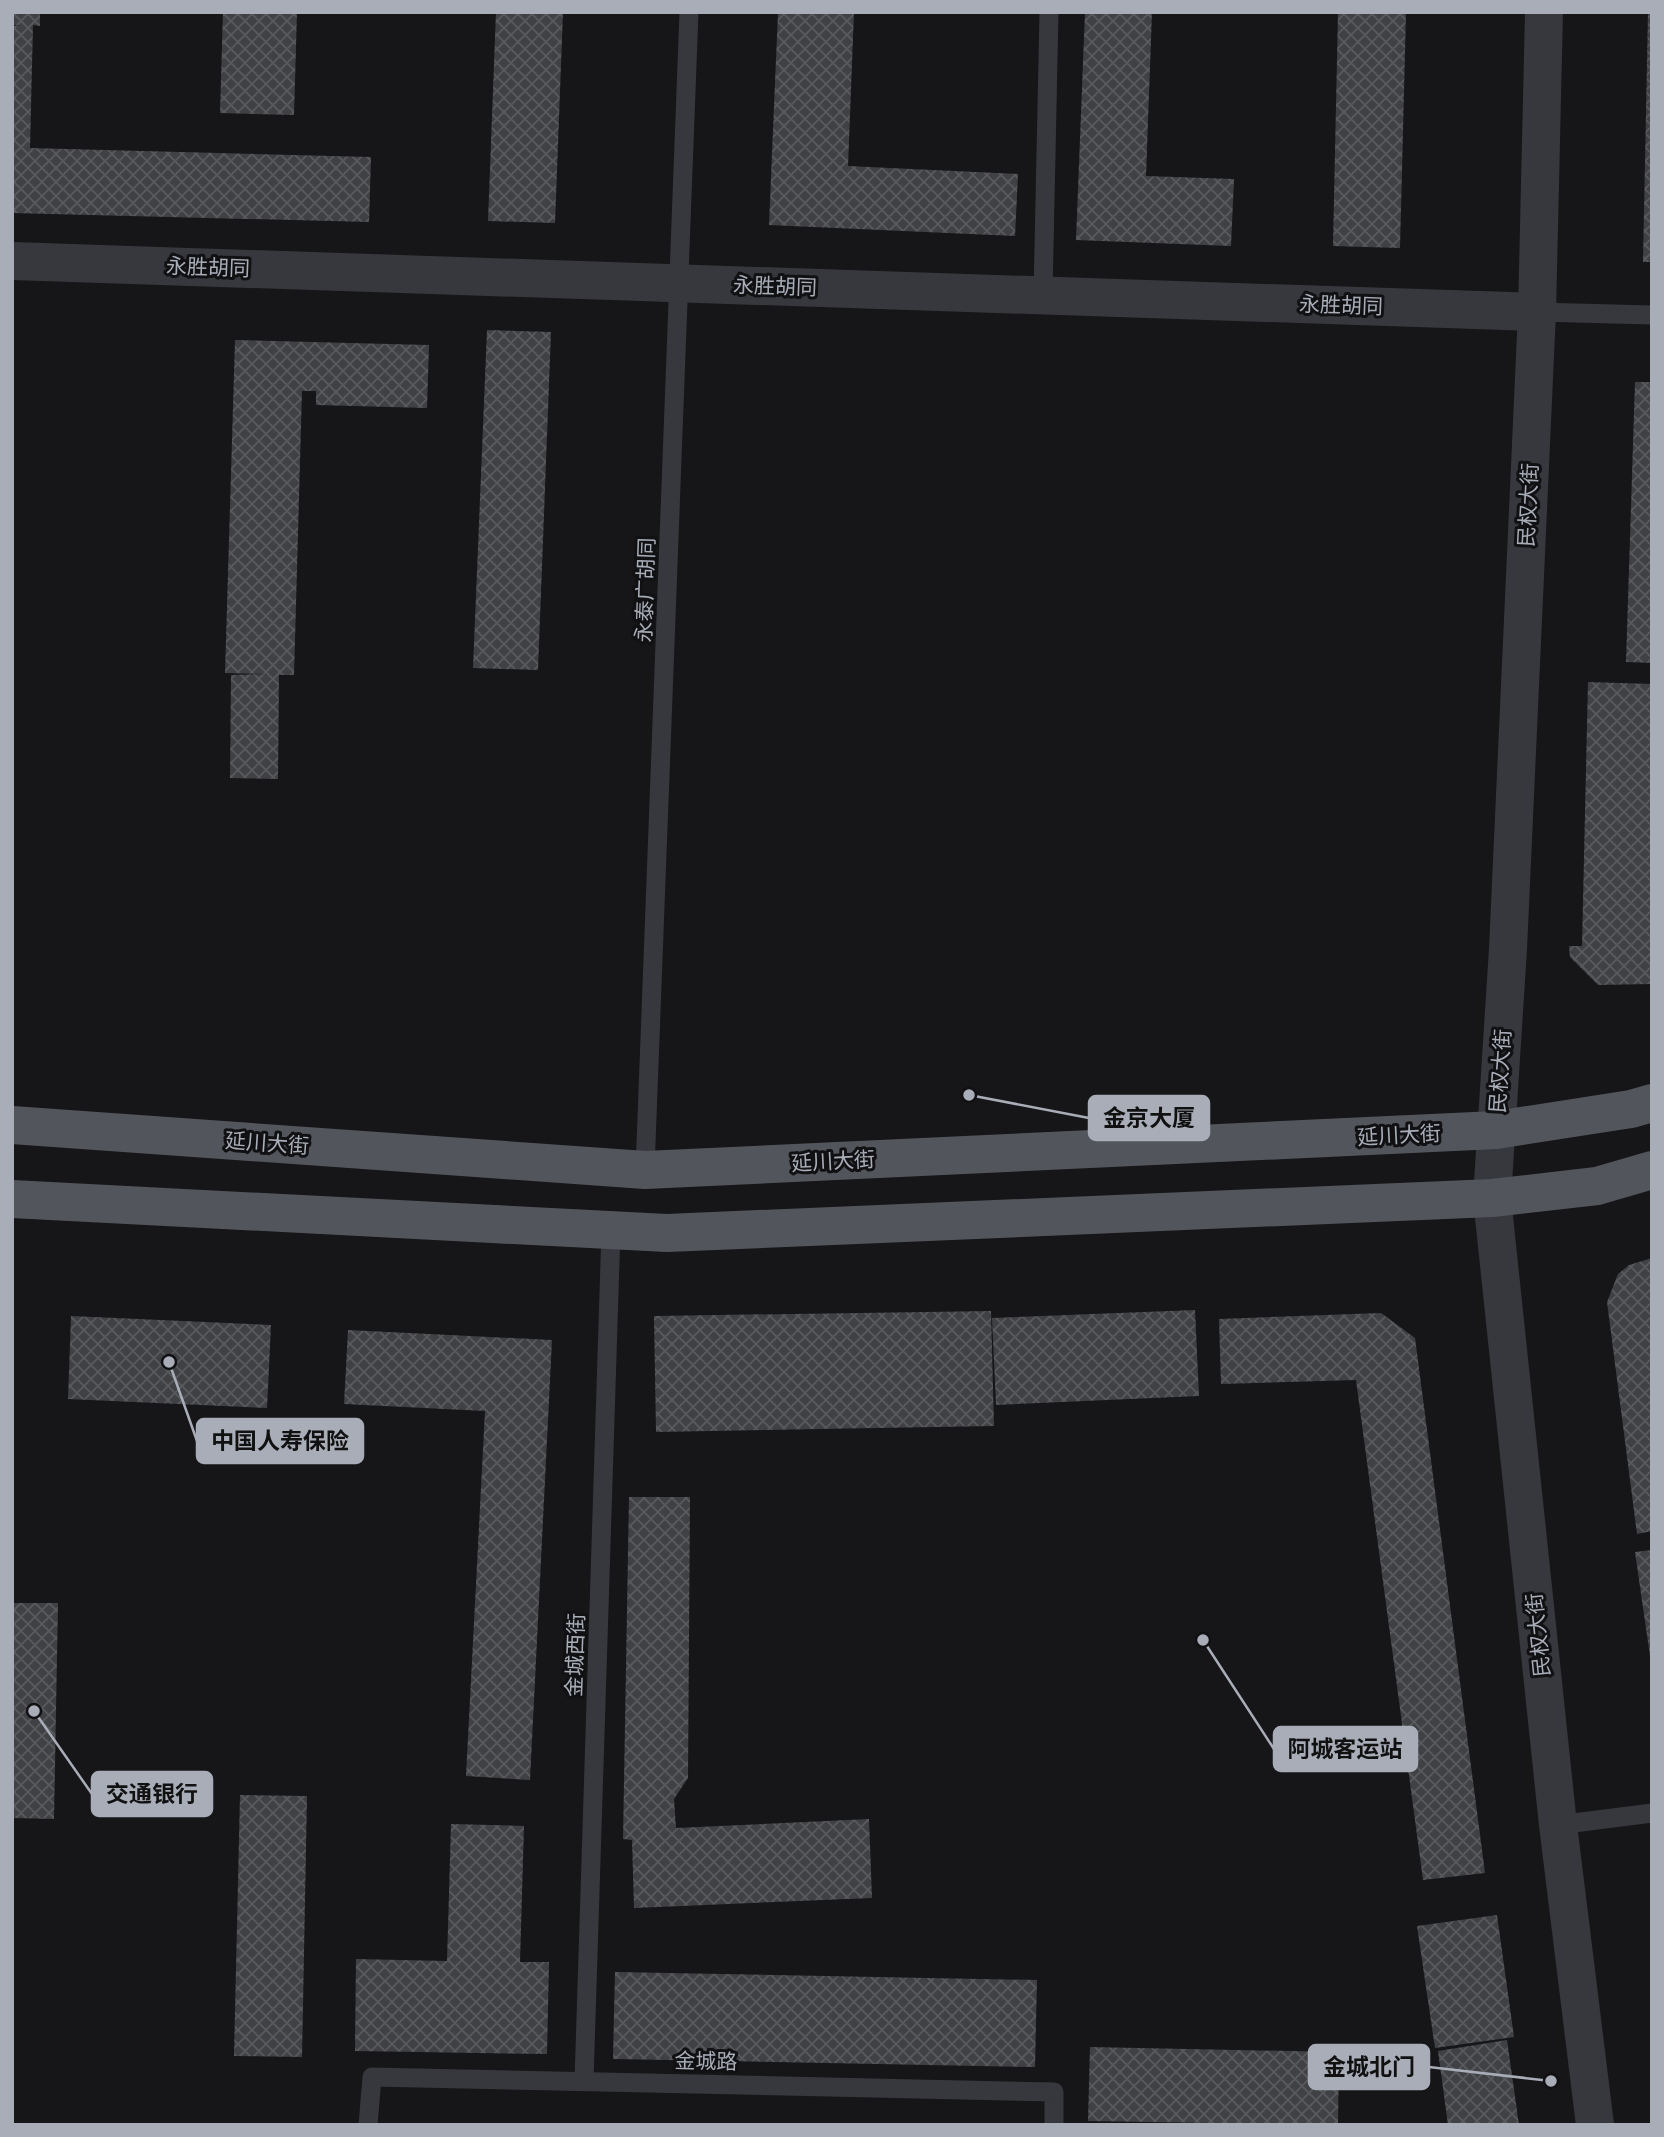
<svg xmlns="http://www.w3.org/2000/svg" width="1664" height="2137" font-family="'Public Sans','Noto Sans SC',sans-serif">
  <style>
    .building { fill: url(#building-cross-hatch) }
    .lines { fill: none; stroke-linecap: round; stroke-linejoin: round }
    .service { stroke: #37383d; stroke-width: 19 }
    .minor { stroke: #37383d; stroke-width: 38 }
    .tertiary { stroke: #37383d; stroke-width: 38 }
    .primary { stroke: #53555c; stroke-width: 38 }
    .labels { text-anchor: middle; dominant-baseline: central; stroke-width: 6; stroke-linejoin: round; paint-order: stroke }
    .street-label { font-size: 21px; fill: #a8adb8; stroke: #111113 }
    .leader { fill: none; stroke: #a8adb8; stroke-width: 2.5 }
    .callout-dot { fill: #a8adb8; stroke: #111113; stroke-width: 2.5 }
    .callout { fill: #a8adb8; stroke: #a8adb8; stroke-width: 2.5 }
    .callout-label { font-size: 23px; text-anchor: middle; font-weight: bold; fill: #111 }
  </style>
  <defs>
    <pattern id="building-cross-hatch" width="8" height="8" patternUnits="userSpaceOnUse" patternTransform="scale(1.75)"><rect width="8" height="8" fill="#404145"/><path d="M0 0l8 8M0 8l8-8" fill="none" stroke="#595a5e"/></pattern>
  </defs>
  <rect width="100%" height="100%" fill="#161618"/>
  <g class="building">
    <path d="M12,12H40V26L33,25L30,148L371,157L369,222L12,213V26L21,25H12Z"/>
    <path d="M223,12H297L294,115L220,113Z"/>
    <path d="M496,12H563L555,223L488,221Z"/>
    <path d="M778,12H854L848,166L1018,174L1015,236L769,225Z"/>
    <path d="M1085,12H1152L1146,176L1234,179L1231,246L1076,240Z"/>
    <path d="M1338,12H1406L1400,248L1333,246Z"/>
    <path d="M1648,12H1652V262H1643Z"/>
    <path d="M487,330L551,332L538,670L473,668Z"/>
    <path d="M235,340L429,345L427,408L316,405V391H302L294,675H279L278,779L230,778L231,675L268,674L225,673Z"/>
    <path d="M1635,382H1652V663L1626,662Z"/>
    <path d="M1588,682L1652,684V984L1598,985L1570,957L1569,946H1582Z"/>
    <path d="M1652,1258V1531L1637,1534L1607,1302L1618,1274L1629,1265Z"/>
    <path d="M1195,1310L1199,1396L996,1405L992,1318Z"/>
    <path d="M991,1311L994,1426L656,1432L654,1316Z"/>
    <path d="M1381,1313L1415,1338L1485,1873L1423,1880L1356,1380L1221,1384L1219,1319Z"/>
    <path d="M71,1316L271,1325L267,1408L68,1399Z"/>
    <path d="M348,1330L552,1340L530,1780L466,1776L485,1411L344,1404Z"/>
    <path d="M629,1497H690L688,1778L674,1799L676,1828L869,1819L872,1898L634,1908L632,1840L623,1839Z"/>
    <path d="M1652,1550V1656H1650L1635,1552Z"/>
    <path d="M12,1603H58L54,1819L12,1818Z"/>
    <path d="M240,1795L307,1796L302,2057L234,2056Z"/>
    <path d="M451,1824L524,1826L520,1962H549L547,2054L355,2051L356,1959L447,1961Z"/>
    <path d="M1497,1915L1514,2037L1435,2048L1417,1926Z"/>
    <path d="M615,1972L1037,1980L1035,2067L613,2059Z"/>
    <path d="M1507,2040L1519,2125H1448L1438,2051Z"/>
    <path d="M1090,2047L1339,2052L1338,2125L1088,2121Z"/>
  </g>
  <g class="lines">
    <g class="service">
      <path d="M1043,295L1049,12"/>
      <path d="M1537,312L1652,315"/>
      <path d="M645,1170L689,12"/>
      <path d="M1558,1825L1652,1813"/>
      <path d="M584,2081L611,1230"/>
      <path d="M368,2125L372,2077L1054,2092V2125"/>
    </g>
    <path class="minor" d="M12,261L1537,312"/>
    <path class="tertiary" d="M1544,12L1537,312L1508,949L1492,1198L1558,1825L1595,2125"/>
    <g class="primary">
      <path d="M12,1125L645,1170L1496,1130L1631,1109L1652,1103"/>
      <path d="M12,1199L667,1233L1492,1198L1597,1186L1652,1170"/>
    </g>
  </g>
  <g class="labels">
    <g class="street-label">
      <text transform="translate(208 267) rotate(2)">永胜胡同</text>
      <text transform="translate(775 286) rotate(2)">永胜胡同</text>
      <text transform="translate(1341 305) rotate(2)">永胜胡同</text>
      <text transform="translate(1528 505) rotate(-87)">民权大街</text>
      <text transform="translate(645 590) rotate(-88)">永泰广胡同</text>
      <text transform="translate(1500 1071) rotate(-86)">民权大街</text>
      <text transform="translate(1399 1135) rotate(-3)">延川大街</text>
      <text transform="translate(267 1143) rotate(4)">延川大街</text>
      <text transform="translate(833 1161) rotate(-3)">延川大街</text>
      <text transform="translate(1538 1635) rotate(-96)">民权大街</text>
      <text transform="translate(575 1655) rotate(-88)">金城西街</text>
      <text transform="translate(706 2061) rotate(1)">金城路</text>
    </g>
  </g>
  <path class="leader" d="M969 1095L1089 1118M169 1362L197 1441M1203 1640L1274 1749M34 1711L92 1794M1551 2081L1429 2067"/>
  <g class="callout-dot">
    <circle cx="969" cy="1095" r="7"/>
    <circle cx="169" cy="1362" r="7"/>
    <circle cx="1203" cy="1640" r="7"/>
    <circle cx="34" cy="1711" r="7"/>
    <circle cx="1551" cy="2081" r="7"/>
  </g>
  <g class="callout">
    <rect x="1089" y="1096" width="120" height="44" rx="7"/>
    <rect x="197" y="1419" width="166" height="44" rx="7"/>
    <rect x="1274" y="1727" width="143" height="44" rx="7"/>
    <rect x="92" y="1772" width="120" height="44" rx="7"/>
    <rect x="1309" y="2045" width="120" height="44" rx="7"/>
  </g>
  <g class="callout-label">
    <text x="1149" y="1126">金京大厦</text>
    <text x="280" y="1449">中国人寿保险</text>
    <text x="1345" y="1757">阿城客运站</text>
    <text x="152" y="1802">交通银行</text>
    <text x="1369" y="2075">金城北门</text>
  </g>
  <rect width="1664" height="2137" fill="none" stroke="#a8adb8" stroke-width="28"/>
</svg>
